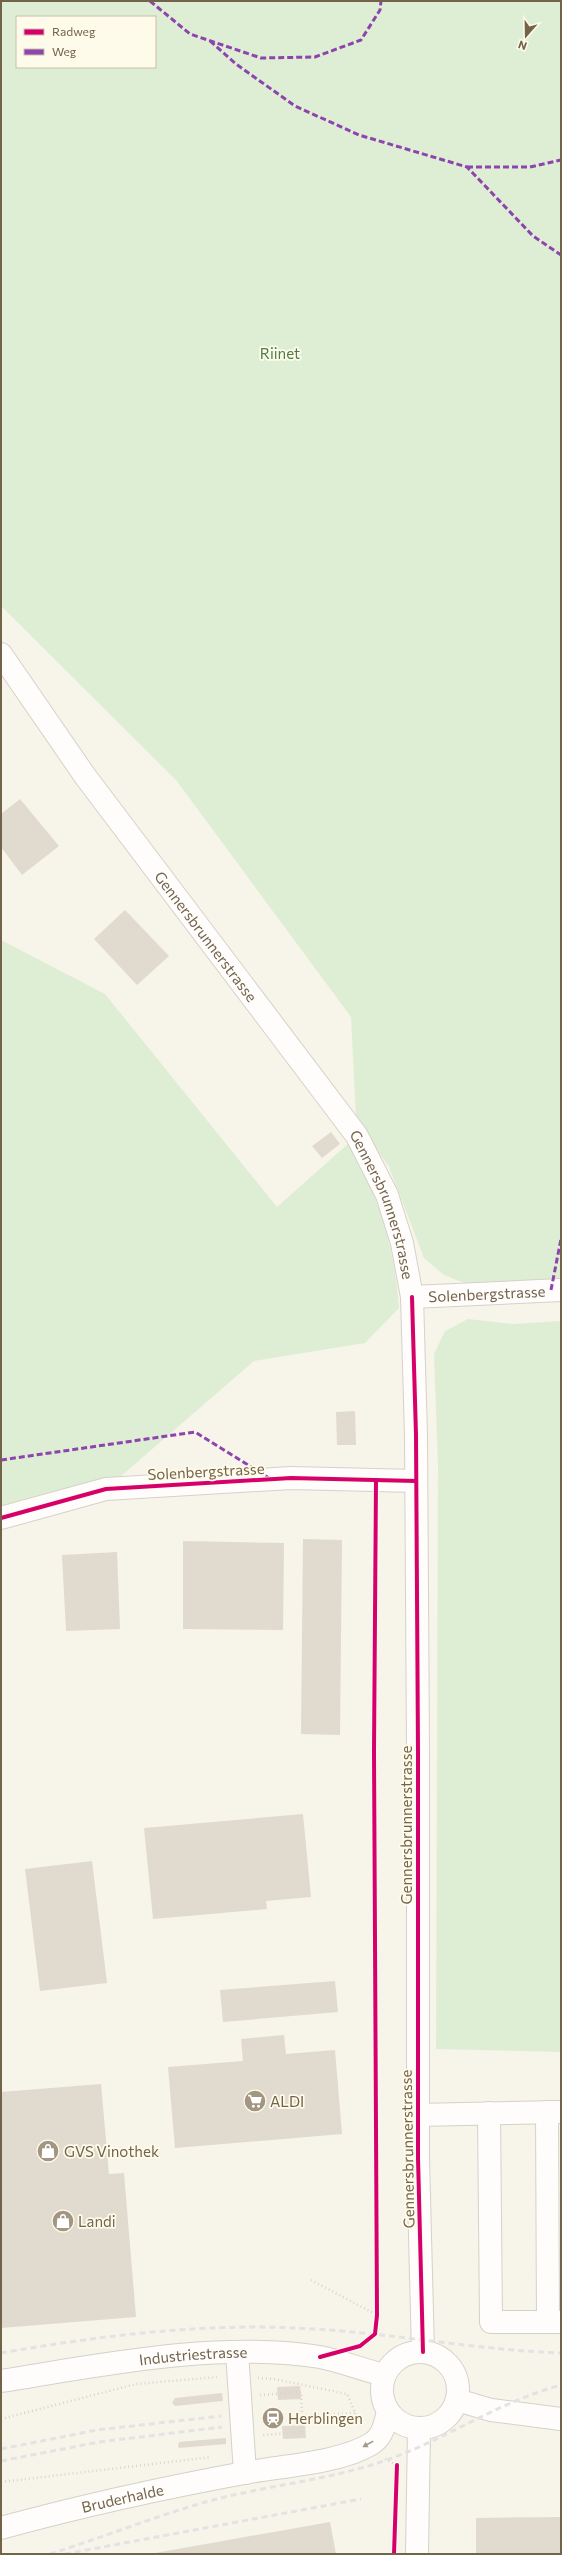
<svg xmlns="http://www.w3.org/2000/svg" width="562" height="2555" font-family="Commissioner,sans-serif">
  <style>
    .green { fill: #deeed5; fill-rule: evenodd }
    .building { fill: #e1dbcf }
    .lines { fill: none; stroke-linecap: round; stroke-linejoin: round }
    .minor-casing { stroke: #d6d1c8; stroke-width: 24 }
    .path { stroke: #d9d4ce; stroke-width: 2.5; stroke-dasharray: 1 3; stroke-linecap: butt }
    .minor { stroke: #fefdfc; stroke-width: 22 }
    .rail { stroke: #e5e2e4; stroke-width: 3; stroke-dasharray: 6 4; stroke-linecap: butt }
    .quiet { stroke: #8e44ad; stroke-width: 3; stroke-dasharray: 6 3; stroke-linecap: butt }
    .cycleway-casing { stroke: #fffbeb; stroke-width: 6 }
    .cycleway { stroke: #d6006c; stroke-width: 4 }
    .oneway { fill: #a49989 }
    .labels { text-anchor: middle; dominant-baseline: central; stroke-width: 3.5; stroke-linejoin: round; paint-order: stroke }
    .park-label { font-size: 15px; fill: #497f45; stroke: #fffbeb }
    .street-label { font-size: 15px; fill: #74634b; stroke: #fffbeb }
    .poi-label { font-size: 15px; fill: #74634b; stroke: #fffbeb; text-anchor: start }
  </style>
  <rect width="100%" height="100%" fill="#f7f4ea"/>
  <g class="green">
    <path d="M1,1H561V1290L467,1284L444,1275L424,1258L389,1167L356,1119L351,1017L176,780L1,606ZM17,17H155V67H17Z"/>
    <path d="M1,940L105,994L277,1207L349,1143C379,1199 394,1243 399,1308L365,1343L254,1361L106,1489L1,1518Z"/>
    <path d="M468,1319L512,1324L561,1321V2052L436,2049L438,1466L434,1354L445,1331Z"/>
  </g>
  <g class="building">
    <path d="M20,799L59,846L22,875L1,847V814Z"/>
    <path d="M125,910L169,956L137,985L94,939Z"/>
    <path d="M331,1132L340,1144L322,1158L312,1146Z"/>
    <path d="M355,1411L356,1445H337L336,1412Z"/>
    <path d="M303,1539L342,1540L340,1735L301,1734Z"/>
    <path d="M183,1541L284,1543L283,1630L183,1629Z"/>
    <path d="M117,1552L120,1629L66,1631L62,1555Z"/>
    <path d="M303,1814L311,1897L266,1901L267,1909L153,1919L144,1828Z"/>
    <path d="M92,1861L107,1983L40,1991L25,1869Z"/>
    <path d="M335,1981L338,2012L223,2022L220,1990Z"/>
    <path d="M284,2035L286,2054L335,2050L342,2134L175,2148L168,2067L243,2061L241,2039Z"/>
    <path d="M101,2084L109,2174L124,2173L136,2317L1,2328V2092Z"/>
    <path d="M300,2386L301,2399L278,2400L277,2387Z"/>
    <path d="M222,2393L223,2401L175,2406L172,2403L175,2398Z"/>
    <path d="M305,2425L306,2438L283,2439L282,2426Z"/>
    <path d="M226,2438V2444L179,2448L178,2446L179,2442Z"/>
    <path d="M561,2517V2554H476V2518Z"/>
    <path d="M330,2522L336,2554H155V2553Z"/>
  </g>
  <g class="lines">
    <g class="minor-casing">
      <g id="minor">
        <path id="s1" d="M1,654L85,776L357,1136L387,1195L402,1243L412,1297L416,1435L418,1752V2158L423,2352"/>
        <path id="s2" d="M412,1297L561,1290"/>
        <path d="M1,1518L106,1489L291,1478L416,1481"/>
        <path d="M547,2112L548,2322"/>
        <path d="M489,2113L491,2322H561"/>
        <path d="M417,2115L561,2112"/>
        <circle cx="420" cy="2390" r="38"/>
        <path d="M237,2352L245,2473"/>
        <path id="s3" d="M1,2381C101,2365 219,2341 320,2357C341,2361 363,2370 384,2375"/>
        <path d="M457,2400L491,2410L561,2419"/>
        <path id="s4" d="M1,2528C81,2506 163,2488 244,2473C280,2466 340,2463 371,2444C383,2437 384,2425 388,2413"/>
        <path d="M417,2554L419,2429"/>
      </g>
    </g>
    <g class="path">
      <path d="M311,2280L377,2315"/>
      <path d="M258,2378L274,2379L347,2394L361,2426"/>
      <path d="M260,2395L301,2392L303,2432L263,2435"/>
      <path d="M302,2416L355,2413"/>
      <path d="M1,2419L136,2384L217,2377"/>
      <path d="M385,2459L397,2465"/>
      <path d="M1,2482L211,2457"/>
    </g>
    <use href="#minor" class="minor"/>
    <g class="rail">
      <path d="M1,2353C104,2335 210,2322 314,2329C397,2334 478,2350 561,2353"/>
      <path d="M1,2449L97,2430L221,2416"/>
      <path d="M1,2461L99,2442L222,2427"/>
      <path d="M50,2554C104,2537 158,2515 213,2500C270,2485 328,2480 384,2461C445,2440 498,2402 561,2385"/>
      <path d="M65,2554L361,2499"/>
    </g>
    <g class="quiet">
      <path d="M150,1L190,34L261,58L315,57L361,40L380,10L381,1"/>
      <path d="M210,41L236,64L295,106L359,135L467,167L533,236L561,255"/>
      <path d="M467,167H530L561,160"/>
      <path d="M551,1290L561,1239"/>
      <path d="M1,1460L195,1432L269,1478"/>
    </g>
    <g class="cycleway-casing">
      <g id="cycleway">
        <path d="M412,1297L416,1435L418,1752V2158L423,2352"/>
        <path d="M1,1518L106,1489L291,1478L416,1481"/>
        <path d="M320,2357L360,2346L375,2334L377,2315L374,1752L376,1480"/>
        <path d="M394,2554L397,2465"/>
      </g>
    </g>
    <use href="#cycleway" class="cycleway"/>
  </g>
  <defs><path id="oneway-solid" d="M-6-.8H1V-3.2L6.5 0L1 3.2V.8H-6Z"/></defs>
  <use class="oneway" href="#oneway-solid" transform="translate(368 2444) rotate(151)"/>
  <defs>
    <g id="supermarket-disc" transform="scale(1.15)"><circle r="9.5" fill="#a29683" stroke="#fffbeb"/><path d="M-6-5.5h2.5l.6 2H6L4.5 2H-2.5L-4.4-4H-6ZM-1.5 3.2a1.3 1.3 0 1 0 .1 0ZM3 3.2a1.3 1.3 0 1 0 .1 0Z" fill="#fff"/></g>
    <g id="shop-disc" transform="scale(1.15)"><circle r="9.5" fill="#a29683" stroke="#fffbeb"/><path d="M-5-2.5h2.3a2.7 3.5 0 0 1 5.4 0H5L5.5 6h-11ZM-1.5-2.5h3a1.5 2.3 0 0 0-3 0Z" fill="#fff"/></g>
    <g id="station-disc" transform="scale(1.15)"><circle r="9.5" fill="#a29683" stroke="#fffbeb"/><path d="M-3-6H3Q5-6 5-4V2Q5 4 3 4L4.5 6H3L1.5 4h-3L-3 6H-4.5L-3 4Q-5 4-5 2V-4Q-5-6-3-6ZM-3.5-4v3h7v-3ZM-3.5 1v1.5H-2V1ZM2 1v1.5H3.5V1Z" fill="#fff"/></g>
  </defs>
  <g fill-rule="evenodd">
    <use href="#supermarket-disc" x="255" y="2101"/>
    <use href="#shop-disc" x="48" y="2151"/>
    <use href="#shop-disc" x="63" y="2221"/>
    <use href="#station-disc" x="273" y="2418"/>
  </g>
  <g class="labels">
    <g class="park-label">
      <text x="280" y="353">Riinet</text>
    </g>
    <g class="street-label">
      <text stroke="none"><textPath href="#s1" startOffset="349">Gennersbrunnerstrasse</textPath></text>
      <text stroke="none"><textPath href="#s1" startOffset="673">Gennersbrunnerstrasse</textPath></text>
      <text stroke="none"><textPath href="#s2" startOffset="75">Solenbergstrasse</textPath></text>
      <text transform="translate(206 1471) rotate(-3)">Solenbergstrasse</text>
      <text transform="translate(406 1825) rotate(-90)">Gennersbrunnerstrasse</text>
      <text transform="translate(407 2149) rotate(-91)">Gennersbrunnerstrasse</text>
      <text stroke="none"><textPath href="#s3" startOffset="194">Industriestrasse</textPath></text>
      <text stroke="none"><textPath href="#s4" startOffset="125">Bruderhalde</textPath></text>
    </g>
    <g class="poi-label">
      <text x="270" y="2101">ALDI</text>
      <text x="64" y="2151">GVS Vinothek</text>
      <text x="78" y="2221">Landi</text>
      <text x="288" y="2418">Herblingen</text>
    </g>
  </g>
  <rect width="562" height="2555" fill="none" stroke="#74634b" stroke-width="4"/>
  <rect x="16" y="16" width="140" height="52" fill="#fffbeb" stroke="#c7beab"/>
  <rect x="24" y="29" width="20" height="6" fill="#d6006c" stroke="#c7beab"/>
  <text x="52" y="36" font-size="12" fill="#74634b">Radweg</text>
  <rect x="24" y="49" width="20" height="6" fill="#8e44ad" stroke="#c7beab"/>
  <text x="52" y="56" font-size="12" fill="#74634b">Weg</text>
  <g transform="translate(526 36) rotate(200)" stroke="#fffbeb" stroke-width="3" paint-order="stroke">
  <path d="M0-3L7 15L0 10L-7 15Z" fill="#74634b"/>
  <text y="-6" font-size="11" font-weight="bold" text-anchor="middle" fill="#74634b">N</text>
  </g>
</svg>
